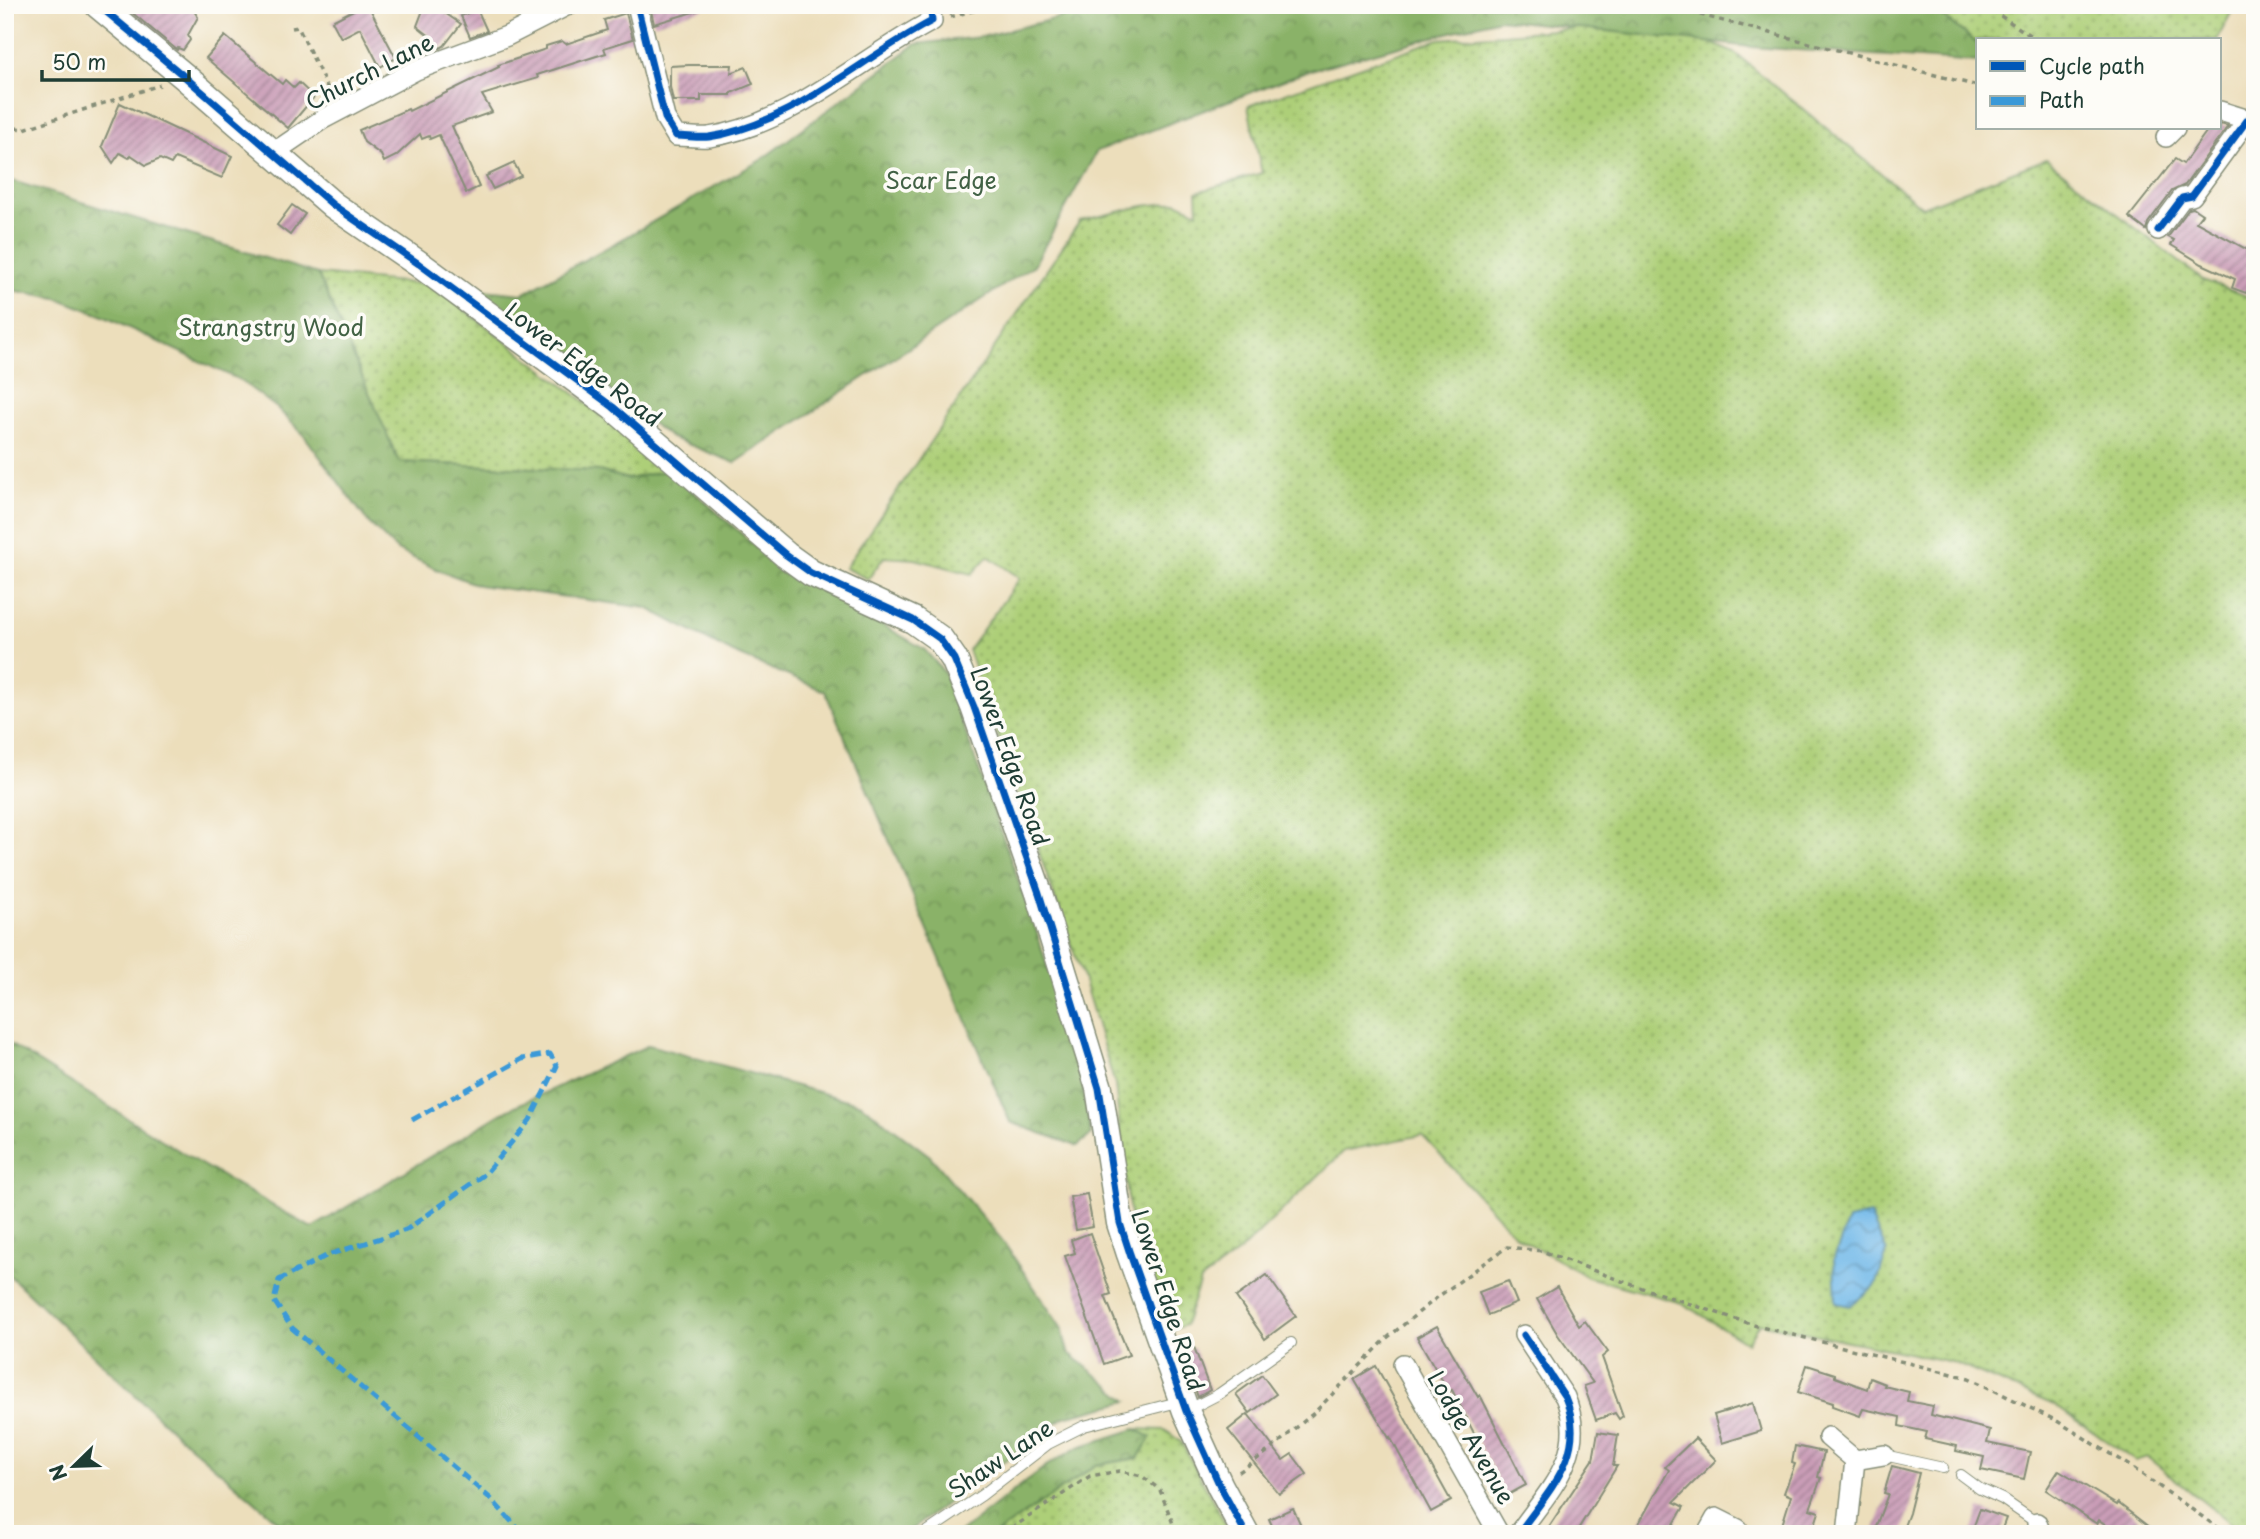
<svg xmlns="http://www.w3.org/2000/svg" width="2260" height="1539" font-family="'Playpen Sans',sans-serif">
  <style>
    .grass { fill: url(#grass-dots); stroke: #668656; stroke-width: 2 }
    .forest { fill: url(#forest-crowns); stroke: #54784e; stroke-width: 2 }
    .water { fill: url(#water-waves); stroke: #487b8e; stroke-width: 2 }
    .building { fill: url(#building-hatch) }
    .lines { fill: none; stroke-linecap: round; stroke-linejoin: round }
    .lane-casing { stroke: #868e78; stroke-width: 12 }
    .street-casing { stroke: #868e78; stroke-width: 22 }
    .secondary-casing { stroke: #868e78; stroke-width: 29 }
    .path { stroke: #868e78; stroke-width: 3.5; stroke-dasharray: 5 5; stroke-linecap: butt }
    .lane { stroke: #fff; stroke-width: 10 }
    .street { stroke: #fff; stroke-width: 19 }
    .secondary { stroke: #fff; stroke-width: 26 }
    .quiet { stroke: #3a99d8; stroke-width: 5; stroke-dasharray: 10 5; stroke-linecap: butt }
    .cycleway-casing { stroke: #fdfcf7; stroke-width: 11 }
    .cycleway { stroke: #0057b8; stroke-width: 7 }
    .labels { text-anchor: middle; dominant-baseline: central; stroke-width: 7; stroke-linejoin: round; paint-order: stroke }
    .street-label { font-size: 23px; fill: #1f3d34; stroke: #fdfcf7 }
    .park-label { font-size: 23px; fill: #426245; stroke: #fdfcf7 }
  </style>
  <defs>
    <pattern id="grass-dots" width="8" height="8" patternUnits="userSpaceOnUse" patternTransform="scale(1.75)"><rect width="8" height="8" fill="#adcf78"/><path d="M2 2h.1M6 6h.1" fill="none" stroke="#8ca963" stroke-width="1.8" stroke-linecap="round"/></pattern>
    <pattern id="forest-crowns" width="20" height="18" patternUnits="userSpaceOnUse" patternTransform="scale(1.75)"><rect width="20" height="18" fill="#8ab268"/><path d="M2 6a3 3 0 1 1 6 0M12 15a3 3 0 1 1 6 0" fill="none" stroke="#709256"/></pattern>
    <pattern id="water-waves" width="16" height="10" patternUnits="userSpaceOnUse" patternTransform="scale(1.75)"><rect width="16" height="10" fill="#72b9e9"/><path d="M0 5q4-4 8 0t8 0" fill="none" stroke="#5d98be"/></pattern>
    <pattern id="building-hatch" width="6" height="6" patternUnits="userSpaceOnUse" patternTransform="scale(1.75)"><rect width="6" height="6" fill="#ca9db7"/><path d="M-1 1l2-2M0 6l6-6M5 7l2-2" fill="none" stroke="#a38196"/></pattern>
  </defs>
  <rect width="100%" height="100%" fill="#fdfcf7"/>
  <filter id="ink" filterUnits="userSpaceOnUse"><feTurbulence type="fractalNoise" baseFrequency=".0143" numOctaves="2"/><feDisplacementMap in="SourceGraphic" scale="14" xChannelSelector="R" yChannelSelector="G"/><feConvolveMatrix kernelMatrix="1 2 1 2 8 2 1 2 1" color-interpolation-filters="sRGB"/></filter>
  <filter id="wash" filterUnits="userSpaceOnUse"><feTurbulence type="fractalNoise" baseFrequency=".00686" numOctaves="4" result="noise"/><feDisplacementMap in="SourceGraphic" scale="28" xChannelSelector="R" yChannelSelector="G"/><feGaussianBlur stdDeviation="1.57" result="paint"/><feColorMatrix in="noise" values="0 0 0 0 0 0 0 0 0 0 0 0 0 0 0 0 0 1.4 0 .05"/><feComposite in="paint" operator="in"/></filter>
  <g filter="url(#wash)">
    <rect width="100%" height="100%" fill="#ecdebb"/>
    <g class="grass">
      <path d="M1928,5H2235L2217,40H1978V44Z"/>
      <path d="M1619,25L1689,33L1736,54L1922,207L2046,159L2203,280L2255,299V1534H2244L2147,1457L2135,1461L2054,1405L1952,1362L1759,1323L1747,1343L1682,1303L1588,1277L1516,1236L1422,1135L1344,1151L1241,1250L1200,1281L1185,1325L1168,1331L1130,1215L1115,1085L1083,978L968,650L1020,578L988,556L972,574L915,559L884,557L868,579L845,568L1080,221L1143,206L1177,202L1198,212L1197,192L1262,173L1248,106L1439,39Z"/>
      <path d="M318,274L432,285L584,401L669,470L628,479L599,471L398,462Z"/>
      <path d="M1135,1429L1165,1430L1181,1442L1231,1534H996L1096,1465L1138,1458L1150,1438Z"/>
    </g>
    <g class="forest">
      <path d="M1110,5H1928L1978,44V62L1751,47L1499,19L1307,71L1097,151L1034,265L735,463L670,437L475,289L522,294L621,240L761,160L916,44L981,37Z"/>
      <path d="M5,170L9,180L318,274L399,462L599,471L628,479L669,470L786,573L844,603L924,649L944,672L1037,933L1080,1074L1091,1135L1077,1146L1010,1122L825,691L733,653L647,608L478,585L436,569L397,550L368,522L303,434L277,408L240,380L99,314L57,298L5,289Z"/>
      <path d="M5,1041L197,1162L312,1228L509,1109L649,1045L861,1104L930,1156L1002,1240L1062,1329L1068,1352L1128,1401L1064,1417L905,1534H293L174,1432L5,1271Z"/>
      <path d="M1135,1429L1151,1437L1138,1458L1096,1465L996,1534H958L1046,1466L1079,1447Z"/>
    </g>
    <path class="water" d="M1870,1215L1887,1252L1876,1285L1850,1306L1836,1303L1834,1259L1848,1220Z"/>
    <g id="blocks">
      <g class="building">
        <path d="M123,5H190L198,17L188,35L190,40L183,50L178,48L177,50Z"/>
        <path d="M363,5H368L396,58L380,67L360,28L341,38L332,21Z"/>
        <path d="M425,5H433L461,24L444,46L440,48L429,41L431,37L417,26Z"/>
        <path d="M702,5L703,9L654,24L650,6Z"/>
        <path d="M477,9L487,31L470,37L461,16Z"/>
        <path d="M626,13L633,39L604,48L606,53L537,75L538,78L482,95L492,112L452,126L479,187L466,193L439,135L430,139L429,136L422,139L420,134L396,156L384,162L381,155L364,142L359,130L408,109L409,111L499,67L498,65L546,49V46L562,41L566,44L607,30L604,20Z"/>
        <path d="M225,36L282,84L285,80L294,88L299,83L314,97L288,128L206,58Z"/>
        <path d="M689,65H732L731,73L746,67L753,84L731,93V95H701V101H673L670,87V66Z"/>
        <path d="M120,103L232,156L222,178L175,158L171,164L160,159L146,165L131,155L129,158L120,153L113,163L102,146Z"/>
        <path d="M2220,124L2228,126L2185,185L2172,191L2148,223L2146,230L2129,217L2175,159L2183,164L2209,128H2220Z"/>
        <path d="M514,163L521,176L493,189L486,176Z"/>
        <path d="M292,205L305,214L290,235L277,225Z"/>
        <path d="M2193,208L2202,214L2196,222L2248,250L2247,254L2255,257V292L2248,289L2246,293L2232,288L2235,279L2202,264L2171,245L2174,240L2168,237L2189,209Z"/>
        <path d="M1087,1194L1093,1227L1076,1230L1070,1197Z"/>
        <path d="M1090,1233L1111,1294L1105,1296L1129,1355L1104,1364L1065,1256L1075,1253L1071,1240Z"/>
        <path d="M1267,1275L1296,1316L1265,1339L1236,1297Z"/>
        <path d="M1508,1281L1517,1303L1488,1315L1479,1292Z"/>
        <path d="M1557,1287L1579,1326L1585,1321L1608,1352L1602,1357L1623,1416L1619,1419L1615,1413L1596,1420L1584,1386L1593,1383L1558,1335L1537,1299Z"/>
        <path d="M1437,1326L1478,1397L1480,1395L1526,1485L1506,1496L1452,1390L1449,1392L1417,1337Z"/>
        <path d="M1194,1347L1210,1390L1198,1397L1182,1352Z"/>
        <path d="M1807,1365L1835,1374V1377L1867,1389L1870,1378L1885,1384L1884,1386L1909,1392L1907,1401L1933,1406L1931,1415L1990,1430L1987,1443L2030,1452L2024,1479L1981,1470L1984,1457L1956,1451L1957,1446L1925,1439L1927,1432L1899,1426L1900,1417L1863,1409L1860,1416L1832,1406L1833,1403L1798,1392Z"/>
        <path d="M1376,1366L1451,1501L1431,1512L1390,1437L1389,1438L1354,1379Z"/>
        <path d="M1262,1375L1276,1394L1250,1413L1236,1394Z"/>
        <path d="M1753,1403L1761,1431L1722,1443L1714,1415Z"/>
        <path d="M1248,1414L1283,1460L1292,1454L1307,1474L1279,1494L1228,1430Z"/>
        <path d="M1598,1432L1618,1435L1613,1466H1617L1575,1534H1544L1593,1460Z"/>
        <path d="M1695,1438L1716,1460L1674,1502L1684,1507L1668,1534H1653L1638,1525L1669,1470L1665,1467Z"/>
        <path d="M1795,1446L1824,1452L1818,1477L1821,1478L1810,1509L1819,1512L1812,1534L1782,1525L1791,1496L1784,1493L1795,1464L1792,1463Z"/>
        <path d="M1892,1466L1919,1473L1909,1513L1901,1534H1873L1888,1494L1884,1493Z"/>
        <path d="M2059,1470L2117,1505L2118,1503L2158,1534H2119L2099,1520L2097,1524L2046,1490Z"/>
        <path d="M1293,1508L1305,1534H1276L1269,1519Z"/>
        <path d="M1980,1509L2006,1518L2000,1534H1971Z"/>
      </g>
    </g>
  </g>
  <g filter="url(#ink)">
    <use href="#blocks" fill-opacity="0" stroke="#868e78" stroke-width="2"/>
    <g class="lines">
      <g class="lane-casing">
        <g id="lane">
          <path d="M1186,1411L1219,1394L1291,1343"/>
          <path d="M1884,1455L1943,1468"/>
          <path d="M1961,1475L1980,1489L2002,1499L2037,1523"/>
          <path d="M924,1534L982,1495L1048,1444L1084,1426L1182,1401"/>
        </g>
      </g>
      <g class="street-casing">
        <g id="street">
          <path d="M637,5L665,118L676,136C687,136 698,138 709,137C793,124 859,59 932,21L930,5"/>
          <path d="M2220,111L2255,122"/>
          <path d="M2166,137L2175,128"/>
          <path d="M273,153L323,119L416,70L507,36L568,5"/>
          <path d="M2158,230L2182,198L2192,196L2248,119"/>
          <path d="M1403,1364L1499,1534"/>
          <path d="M1828,1437L1855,1460L1884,1455"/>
          <path d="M2037,1523L2041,1534"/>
          <path d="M1518,1534C1548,1491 1589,1453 1565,1397L1524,1335"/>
          <path d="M1707,1534L1716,1518L1738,1529"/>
          <path d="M1847,1534L1855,1460"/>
        </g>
      </g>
      <g class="secondary-casing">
        <path id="secondary" d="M98,5L185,77L333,205L419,264L613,407L786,555L811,573L913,620L940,639L954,659L974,707L1039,893L1099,1088L1120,1223L1130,1254L1186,1411L1220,1486L1246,1534"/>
      </g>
      <g class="path">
        <path d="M1661,5L1978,86"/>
        <path d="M1984,5L2037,40"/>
        <path d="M950,17L995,5"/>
        <path d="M292,28L298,27L330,93"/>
        <path d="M5,127L24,129L160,85"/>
        <path d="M1239,1472L1271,1449L1315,1412L1387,1338L1439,1296L1507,1247L1542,1251L1627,1283L1757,1326L1969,1378L2057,1421L2133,1468L2227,1534"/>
        <path d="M1003,1534L1090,1476L1120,1471L1142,1476L1160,1490L1177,1534"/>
      </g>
      <use href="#lane" class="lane"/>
      <use href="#street" class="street"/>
      <use href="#secondary" class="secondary"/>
      <path class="quiet" d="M412,1120L522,1059L550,1054L557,1066L530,1120L485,1174L406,1230L328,1255L279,1280L274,1301L292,1328L491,1499L523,1534"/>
      <g class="cycleway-casing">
        <g id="cycleway">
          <path d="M98,5L185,77L333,205L419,264L613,407L786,555L811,573L913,620L940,639L954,659L974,707L1039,893L1099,1088L1120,1223L1130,1254L1186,1411L1220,1486L1246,1534"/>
          <path d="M637,5L665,118L676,136C687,136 698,138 709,137C793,124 859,59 932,21L930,5"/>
          <path d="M2158,230L2182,198L2192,196L2248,119"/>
          <path d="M1518,1534C1548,1491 1589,1453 1565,1397L1524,1335"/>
        </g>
      </g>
      <use href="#cycleway" class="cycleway"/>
    </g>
  </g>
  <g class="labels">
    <g class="street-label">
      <text transform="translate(369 71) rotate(-27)">Church Lane</text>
      <text transform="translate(584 364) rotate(37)">Lower Edge Road</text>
      <text transform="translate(1011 756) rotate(70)">Lower Edge Road</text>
      <text transform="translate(1169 1300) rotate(72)">Lower Edge Road</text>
      <text transform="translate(1472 1437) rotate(60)">Lodge Avenue</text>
      <text transform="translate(1000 1458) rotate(-34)">Shaw Lane</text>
    </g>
    <g class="park-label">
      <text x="941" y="179">Scar Edge</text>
      <text x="271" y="326">Strangstry Wood</text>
    </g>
  </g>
  <rect width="2260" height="1539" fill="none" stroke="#fdfcf7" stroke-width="28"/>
  <rect x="1976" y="38" width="245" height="91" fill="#fdfcf7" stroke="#a4b0a9" stroke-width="2"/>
  <rect x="1990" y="61" width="35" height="10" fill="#0057b8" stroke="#a4b0a9" stroke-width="2"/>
  <text x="2039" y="74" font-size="21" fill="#1f3d34">Cycle path</text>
  <rect x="1990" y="96" width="35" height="10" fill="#3a99d8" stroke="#a4b0a9" stroke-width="2"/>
  <text x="2039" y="108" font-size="21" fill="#1f3d34">Path</text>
  <g transform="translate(74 1466) rotate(247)" stroke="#fdfcf7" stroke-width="5" paint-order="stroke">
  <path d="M0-5L12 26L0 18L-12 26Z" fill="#1f3d34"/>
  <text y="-10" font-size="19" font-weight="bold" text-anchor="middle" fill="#1f3d34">N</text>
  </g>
  <path d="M42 70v10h147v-10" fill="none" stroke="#1f3d34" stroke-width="3.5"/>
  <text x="52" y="70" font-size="21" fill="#1f3d34" stroke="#fdfcf7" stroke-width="5" paint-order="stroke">50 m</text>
</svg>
